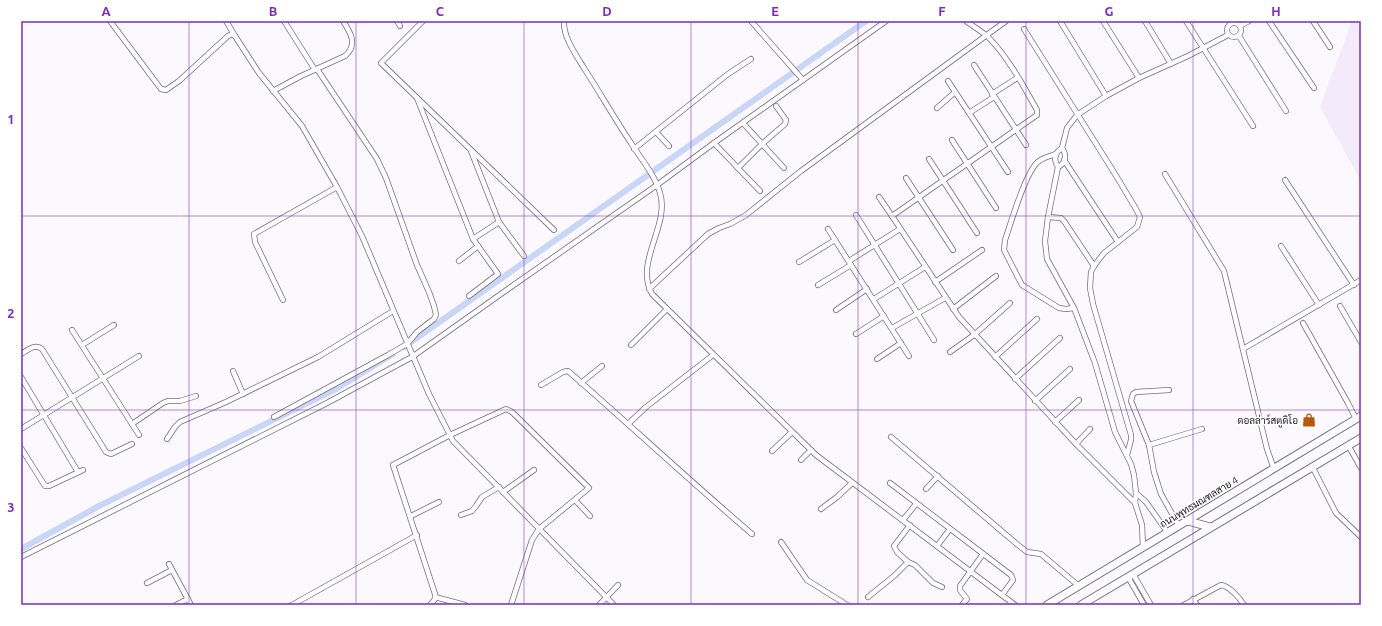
<svg xmlns="http://www.w3.org/2000/svg" width="1382" height="626" font-family="Ubuntu,Sarabun,sans-serif">
  <style>
    .built { fill: #f3eafb }
    .lines { fill: none; stroke-linecap: round; stroke-linejoin: round }
    .canal { stroke: #c9d6f7; stroke-width: 6 }
    .street-casing { stroke: #756c7f; stroke-width: 6 }
    .primary-casing { stroke: #756c7f; stroke-width: 9 }
    .street { stroke: #fff; stroke-width: 4.5 }
    .primary { stroke: #fff; stroke-width: 7 }
    .grid { fill: none; stroke: #7b2cbf; stroke-width: 1; stroke-opacity: 0.55 }
    .labels { text-anchor: middle; dominant-baseline: central; stroke-width: 3; stroke-linejoin: round; paint-order: stroke }
    .poi-label { font-size: 10px; fill: #1d1921; stroke: #fff; text-anchor: end }
    .street-label { font-size: 10px; fill: #1d1921; stroke: #fff }
    .neatline { fill: none; stroke: #7b2cbf; stroke-width: 1.5 }
    .grid-label { font-size: 13px; text-anchor: middle; font-weight: bold; fill: #7b2cbf }
  </style>
  <rect width="100%" height="100%" fill="#fbf9fd"/>
  <path class="built" d="M1352,21H1361V181L1320,107Z"/>
  <g class="lines">
    <g class="canal">
      <path d="M404,347L866,21"/>
      <path d="M21,549L99,506L336,389L393,354"/>
    </g>
    <g class="street-casing">
      <g id="street">
        <path d="M110,21L161,89L166,90L179,81L228,36L232,34L235,36L259,73L302,126L337,187L362,236L429,394L453,441L614,605"/>
        <path d="M226,21L235,36"/>
        <path d="M284,21L315,70"/>
        <path d="M397,21L400,26"/>
        <path d="M423,21L381,63L554,230"/>
        <path d="M564,21C563,37 576,55 584,68C600,93 615,119 631,143C641,159 655,175 660,193C670,226 634,262 652,294L816,455L1015,605"/>
        <path d="M751,21L803,80"/>
        <path d="M966,21L986,35"/>
        <path d="M1060,21L1106,96"/>
        <path d="M1103,21L1139,78"/>
        <path d="M1145,21L1171,64"/>
        <path d="M1186,21L1253,126"/>
        <path d="M1269,21L1314,88"/>
        <path d="M1313,21L1330,47"/>
        <circle cx="1234" cy="30" r="7"/>
        <path d="M1240,26L1249,21"/>
        <path d="M1024,29L1115,174L1136,209L1140,217L1137,227L1104,253L1094,266L1091,272L1090,288L1093,304L1131,435V440L1127,455"/>
        <path d="M1239,36L1286,111"/>
        <path d="M974,65L1026,145"/>
        <path d="M948,81L1008,172"/>
        <path d="M273,91L301,76L345,56C358,45 351,33 343,21"/>
        <path d="M992,94L1017,78"/>
        <path d="M417,98L473,239L498,274L469,296"/>
        <path d="M937,108L955,92"/>
        <path d="M969,113L994,97"/>
        <path d="M743,123L784,168"/>
        <path d="M656,132L669,146"/>
        <path d="M952,140L996,208"/>
        <path d="M714,143L760,191"/>
        <path d="M1062,148C1055,152 1053,160 1058,167L1048,217L1045,241L1047,259L1074,308L1095,363L1115,432L1131,464L1134,475L1136,493L1135,503L1142,525L1143,548"/>
        <path d="M634,149L728,74L751,59"/>
        <path d="M471,151L499,222L524,256"/>
        <path d="M1056,154C1050,156 1044,157 1039,161C1026,170 1011,223 1005,240L1004,250L1022,285L1059,308L1066,309L1074,308"/>
        <path d="M929,159L977,233"/>
        <path d="M1064,160L1118,242"/>
        <path d="M1058,167C1066,163 1067,155 1062,148L1067,128L1077,115L1106,96L1139,78L1188,56L1228,35"/>
        <path d="M738,168L762,144L785,124L786,120L776,106"/>
        <path d="M1165,174L1224,271L1267,449L1274,469"/>
        <path d="M906,178L953,250"/>
        <path d="M1285,180L1354,285"/>
        <path d="M879,197L892,216L1037,115V110C1024,87 1008,57 989,38"/>
        <path d="M856,215L934,340"/>
        <path d="M892,216L959,317L1076,444L1135,503"/>
        <path d="M1048,217L1061,218L1064,221L1094,266"/>
        <path d="M828,229L909,356"/>
        <path d="M473,239L499,222"/>
        <path d="M1281,246L1319,305"/>
        <path d="M459,261L478,246"/>
        <path d="M849,261L900,229"/>
        <path d="M799,262L835,240"/>
        <path d="M935,282L982,250"/>
        <path d="M818,285L851,265"/>
        <path d="M649,289L708,234L719,228L730,224L746,215L801,171L1006,21"/>
        <path d="M874,299L925,267"/>
        <path d="M283,300L255,242L254,234L337,187"/>
        <path d="M1340,306L1361,342"/>
        <path d="M953,309L996,276"/>
        <path d="M836,310L867,289"/>
        <path d="M1303,323L1348,403L1356,419"/>
        <path d="M892,328L945,298"/>
        <path d="M72,330L139,435"/>
        <path d="M856,334L884,316"/>
        <path d="M82,345L114,325"/>
        <path d="M631,345L667,309"/>
        <path d="M1243,349L1361,280"/>
        <path d="M950,352L974,335L1010,303"/>
        <path d="M21,354C28,350 35,343 42,349L106,452L111,454L132,444"/>
        <path d="M995,357L1037,319"/>
        <path d="M877,359L901,343"/>
        <path d="M233,371L243,394"/>
        <path d="M21,377L78,472"/>
        <path d="M1015,379L1060,338"/>
        <path d="M581,383L602,366"/>
        <path d="M541,385L563,372L568,371C630,425 690,481 752,534"/>
        <path d="M1169,390L1136,392L1133,394L1131,401L1149,445L1154,472L1161,494L1179,526"/>
        <path d="M1035,401L1070,369"/>
        <path d="M274,417L388,355L407,344L417,332L434,319L436,315L434,306L429,292L417,265L386,178L377,159L317,69"/>
        <path d="M1055,422L1079,400"/>
        <path d="M132,424L163,403L168,401H180L196,396"/>
        <path d="M628,424L646,407L713,355"/>
        <path d="M21,429L139,356"/>
        <path d="M891,437L1018,545L1027,552L1041,554L1079,586"/>
        <path d="M167,439L175,427L180,422L226,402L318,357L393,311"/>
        <path d="M1076,444L1090,429"/>
        <path d="M1149,445L1202,429"/>
        <path d="M1348,445L1361,468"/>
        <path d="M21,448L45,486H49L83,470"/>
        <path d="M772,451L792,432"/>
        <path d="M801,460L811,450"/>
        <path d="M1312,466L1336,513L1361,537"/>
        <path d="M890,483L1011,575L1013,580L1002,595"/>
        <path d="M926,489L938,476"/>
        <path d="M503,492L534,470"/>
        <path d="M1136,493L1146,502L1168,533"/>
        <path d="M575,500L590,516"/>
        <path d="M821,509L837,497L852,483"/>
        <path d="M461,515L472,511L476,506L482,497L499,487"/>
        <path d="M411,516L439,502"/>
        <path d="M903,520L916,504"/>
        <path d="M781,542L807,580L847,605"/>
        <path d="M937,546L950,529"/>
        <path d="M21,557L327,403L412,357L508,289L657,185L714,143L886,21"/>
        <path d="M908,562L915,565L933,583L942,587"/>
        <path d="M169,564L191,605"/>
        <path d="M1133,574L1151,605"/>
        <path d="M1128,577L1144,605"/>
        <path d="M147,583L172,570"/>
        <path d="M435,597L465,605"/>
        <path d="M868,597L894,576L908,562L897,552L894,546L910,525"/>
        <path d="M1193,599L1197,605"/>
        <path d="M176,605L188,599"/>
        <path d="M292,605L417,535"/>
        <path d="M430,605L435,599V594L393,465L450,435L506,409L512,412L589,488L539,529L532,540L511,605"/>
        <path d="M599,605L618,585"/>
        <path d="M962,605L967,599L960,590V586L983,554"/>
        <path d="M1184,605L1221,585C1229,586 1239,597 1244,605"/>
      </g>
    </g>
    <g class="primary-casing">
      <g id="primary">
        <path d="M1188,521L1210,527"/>
        <path d="M1047,605L1361,416"/>
        <path d="M1081,605L1361,438"/>
      </g>
    </g>
    <use href="#street" class="street"/>
    <use href="#primary" class="primary"/>
  </g>
  <path class="grid" d="M189,21V605M356,21V605M524,21V605M691,21V605M858,21V605M1026,21V605M1193,21V605M21,216H1361M21,410H1361"/>
  <defs>
    <g id="shop-bare" transform="scale(1.08)"><path d="M-5-2.5h2.3a2.7 3.5 0 0 1 5.4 0H5L5.5 6h-11ZM-1.5-2.5h3a1.5 2.3 0 0 0-3 0Z" fill="#b7580c" stroke="#fff" stroke-width="2.5" paint-order="stroke"/></g>
  </defs>
  <g fill-rule="evenodd">
    <use href="#shop-bare" x="1309" y="420"/>
  </g>
  <g class="labels">
    <g class="poi-label">
      <text x="1298" y="420">ดอลล่าร์สตูดิโอ</text>
    </g>
    <g class="street-label">
      <text transform="translate(1199 502) rotate(-31)">ถนนพุทธมณฑลสาย 4</text>
    </g>
  </g>
  <rect width="1382" height="626" fill="none" stroke="#ffffff" stroke-width="44"/>
  <rect x="22" y="22" width="1338" height="582" class="neatline"/>
  <g class="grid-label">
    <text x="106" y="16">A</text>
    <text x="273" y="16">B</text>
    <text x="440" y="16">C</text>
    <text x="607" y="16">D</text>
    <text x="775" y="16">E</text>
    <text x="942" y="16">F</text>
    <text x="1109" y="16">G</text>
    <text x="1276" y="16">H</text>
    <text x="11" y="124">1</text>
    <text x="11" y="318">2</text>
    <text x="11" y="512">3</text>
  </g>
</svg>
